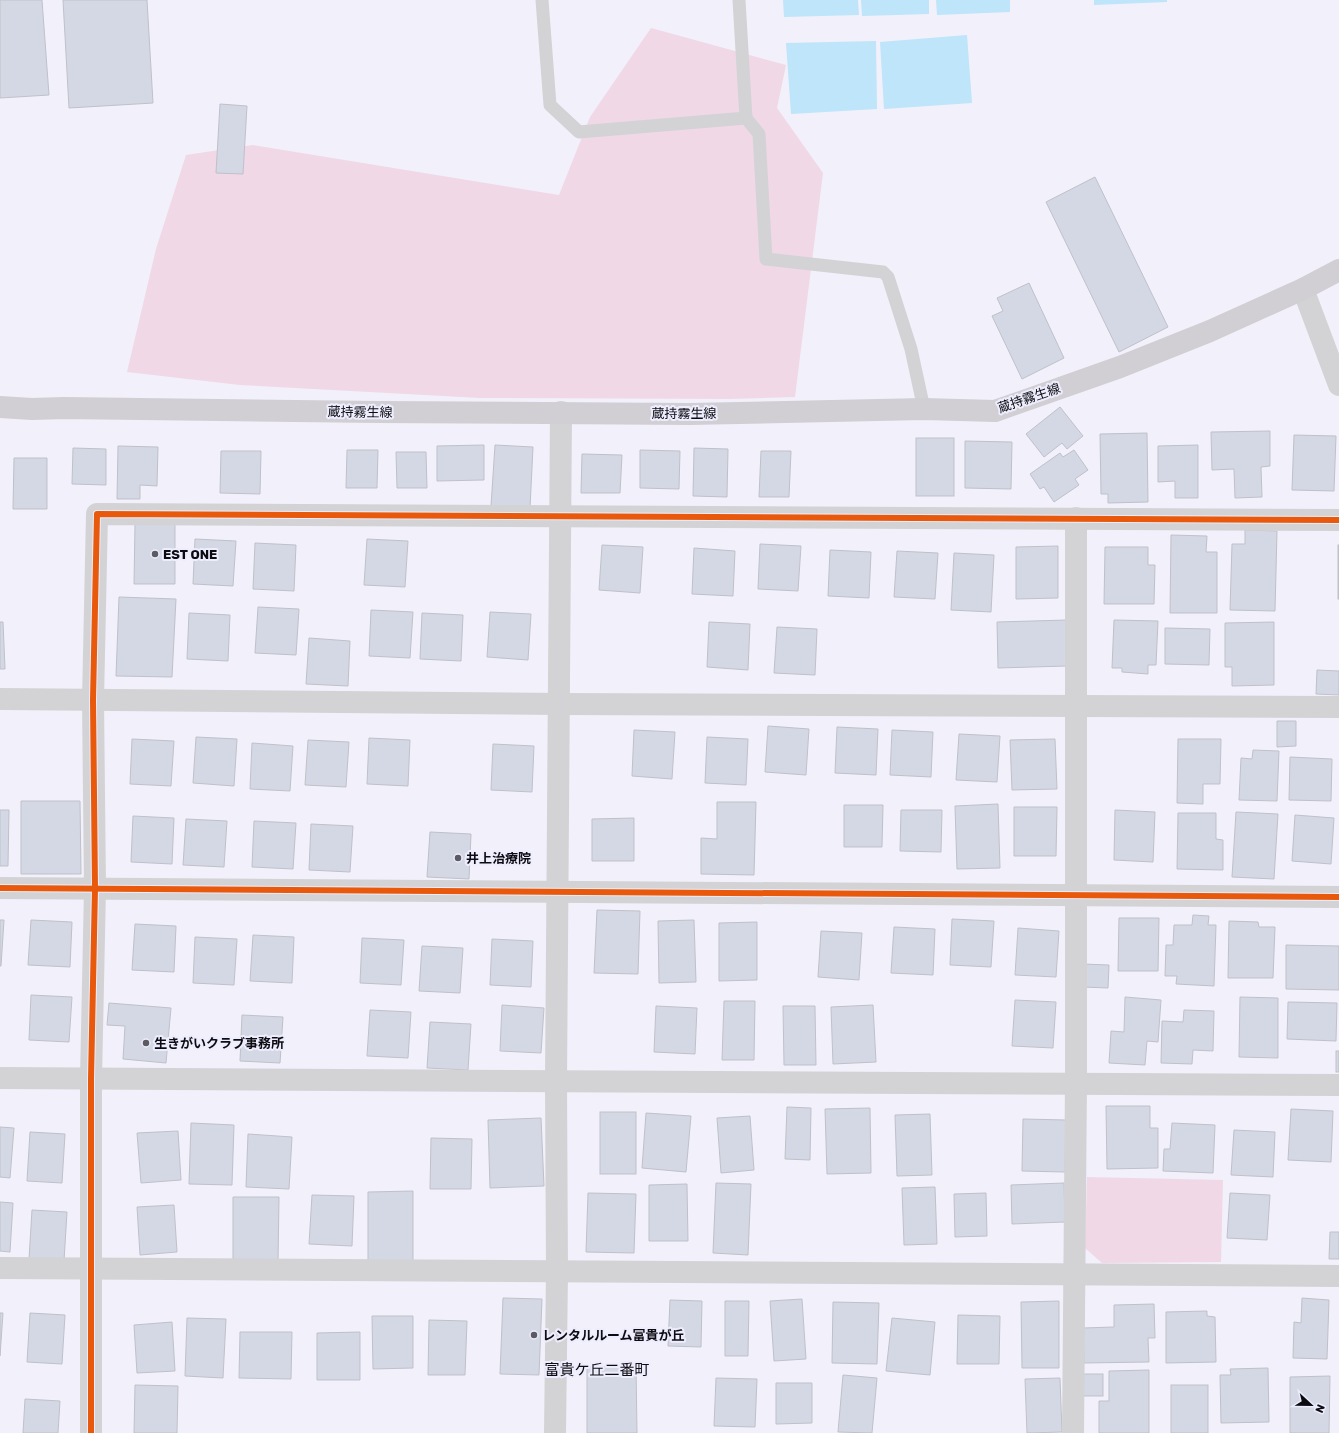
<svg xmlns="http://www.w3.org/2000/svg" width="1339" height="1433" font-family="Rubik,'Noto Sans JP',sans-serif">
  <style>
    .green { fill: #f0d8e7 }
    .water { fill: #bee5f9 }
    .building { fill: #d4d8e5; stroke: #bfc1c8 }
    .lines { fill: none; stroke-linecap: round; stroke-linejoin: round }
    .service { stroke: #d3d3d5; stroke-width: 13 }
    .minor { stroke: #d3d3d5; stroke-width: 22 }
    .secondary { stroke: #d1cfd4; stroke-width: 22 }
    .cycleway-casing { stroke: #eeedfd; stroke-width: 8 }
    .cycleway { stroke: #e8590c; stroke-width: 6 }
    .poi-dot { fill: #5c5b63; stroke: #eeedfd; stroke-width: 1.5 }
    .labels { text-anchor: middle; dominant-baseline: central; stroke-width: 4; stroke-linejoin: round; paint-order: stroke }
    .street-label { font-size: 13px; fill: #0b0b11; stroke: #eeedfd }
    .poi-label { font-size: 13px; font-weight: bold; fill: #0b0b11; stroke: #eeedfd; text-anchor: start }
    .quarter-label { font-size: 15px; fill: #0b0b11; stroke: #eeedfd }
  </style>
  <rect width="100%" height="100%" fill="#f2f0fa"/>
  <g class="green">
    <path d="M651,28L786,65L777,108L823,173L795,397L730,399L480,398L240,385L127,372L156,249L186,155L253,145L559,195L590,117Z"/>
    <path d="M1087,1177L1223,1180L1221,1262L1102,1263L1085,1248Z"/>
  </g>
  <g class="water">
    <path d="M783,0H858L859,15L784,17Z"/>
    <path d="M861,0H929V14L862,16Z"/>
    <path d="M936,0H1010V12L937,15Z"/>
    <path d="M1094,0H1167V2L1094,5Z"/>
    <path d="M967,35L972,103L884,109L880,42Z"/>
    <path d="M876,41L877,109L791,114L786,43Z"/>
  </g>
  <g class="building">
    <path d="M0,0H42L49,95L0,98Z"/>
    <path d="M63,0H147L153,103L69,108Z"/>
    <path d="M220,104L247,106L243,174L216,173Z"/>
    <path d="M1095,177L1168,327L1119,352L1046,202Z"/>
    <path d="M1029,283L1064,358L1022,379L992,316L1003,311L997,298Z"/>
    <path d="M1060,407L1083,436L1067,449L1062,443L1044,457L1026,434Z"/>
    <path d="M1270,431V466L1261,467L1262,497L1235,498L1234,469L1212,470L1211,432Z"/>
    <path d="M1147,433L1148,502L1108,503V494H1101L1100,434Z"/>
    <path d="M1294,435L1336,436L1334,491L1292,490Z"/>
    <rect x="916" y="438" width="38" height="58"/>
    <path d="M965,441L1012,442L1011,489L965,488Z"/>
    <path d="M484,445V480L437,481V446Z"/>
    <path d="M495,445L533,447L530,508L491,506Z"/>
    <path d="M1198,445V498H1175V481L1158,482V446Z"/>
    <path d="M118,446L158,447L157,486L140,485V499H117Z"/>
    <path d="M73,448L106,449V485L72,484Z"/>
    <path d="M694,448L728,449L727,497L693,496Z"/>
    <path d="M347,450H378L377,488H346Z"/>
    <path d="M640,450L680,451L679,489L640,488Z"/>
    <path d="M1074,450L1088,470L1075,479L1079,485L1054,502L1044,487L1040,489L1030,474L1060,453L1063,457Z"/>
    <path d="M221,451H261L260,494L220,493Z"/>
    <path d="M761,451H791L789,497H759Z"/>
    <path d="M396,452H426L427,488H397Z"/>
    <path d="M582,454L622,455L620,493H581Z"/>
    <path d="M14,458H47V509H13Z"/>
    <path d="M135,524H175V584H134Z"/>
    <path d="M1245,530L1277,531L1275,611L1230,610L1232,544H1245Z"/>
    <path d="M1171,535L1207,536L1206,552H1217V613H1170Z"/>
    <path d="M195,539L236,541L233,586L193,584Z"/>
    <path d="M367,539L408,541L405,587L364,585Z"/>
    <path d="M255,543L296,545L294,591L253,589Z"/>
    <path d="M760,544L801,546L798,591L758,589Z"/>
    <path d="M602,545L643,547L640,593L599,590Z"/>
    <rect x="1338" y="545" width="1" height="54"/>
    <path d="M1058,546V598L1016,599V547Z"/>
    <path d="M1105,547H1148V565H1155L1154,604H1104Z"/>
    <path d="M694,548L735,551L733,596L692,594Z"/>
    <path d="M830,550L871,552L869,598L828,596Z"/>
    <path d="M897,551L938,553L935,599L894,597Z"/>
    <path d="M954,553L994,555L991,612L951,610Z"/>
    <path d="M119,597L176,599L172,677L116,676Z"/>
    <path d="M258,607L299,609L296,655L255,653Z"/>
    <path d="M371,610L413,612L410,658L369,656Z"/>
    <path d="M490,612L531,614L528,660L487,657Z"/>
    <path d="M189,613L230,615L228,661L187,659Z"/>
    <path d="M422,613L463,615L461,661L420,659Z"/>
    <path d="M1067,620V666L998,668L997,622Z"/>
    <path d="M1114,620L1158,621L1156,665H1148V674L1122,672V668H1112Z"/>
    <path d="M0,622H3L5,669H0Z"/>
    <path d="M709,622L750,624L748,670L707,667Z"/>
    <path d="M1274,622V685L1232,686V667H1225V623Z"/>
    <path d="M777,627L817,629L815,675L774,673Z"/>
    <path d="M1165,628L1210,629L1209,665L1165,664Z"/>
    <path d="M309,638L350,641L348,686L306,684Z"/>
    <path d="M1317,670L1339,671V695L1316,694Z"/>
    <path d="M1277,721H1296V746L1277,747Z"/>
    <path d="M768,726L809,729L806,775L765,772Z"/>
    <path d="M837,727L878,729L876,775L835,773Z"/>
    <path d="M634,730L675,732L672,779L632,776Z"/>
    <path d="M892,730L933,732L931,777L890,775Z"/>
    <path d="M959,734L1000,736L997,782L956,780Z"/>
    <path d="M196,737L237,739L234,786L193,783Z"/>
    <path d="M707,737L748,739L746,785L705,783Z"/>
    <path d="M369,738L410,740L408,786L367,784Z"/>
    <path d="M132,739L174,741L171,786L130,784Z"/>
    <path d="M1055,739L1057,789L1012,790L1010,740Z"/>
    <path d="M1178,739H1221L1220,784H1203V804L1177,803Z"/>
    <path d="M308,740L349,742L346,787L305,785Z"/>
    <path d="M252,743L293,746L290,791L250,789Z"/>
    <path d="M493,744L534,746L532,792L491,790Z"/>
    <path d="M1253,750L1279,751L1277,801L1239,800L1241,758L1252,759Z"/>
    <path d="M1290,757L1332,759L1331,801L1289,800Z"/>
    <path d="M21,801H80L81,874H21Z"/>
    <path d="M717,802H756L754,875L701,874V838L717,839Z"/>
    <path d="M998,804L1000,868L957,869L955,806Z"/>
    <path d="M844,805H883L882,847H844Z"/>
    <path d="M1014,807H1057L1056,856H1014Z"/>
    <path d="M0,810H9L8,866H0Z"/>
    <path d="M901,810H942L941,852L900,851Z"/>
    <path d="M1115,810L1155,812L1153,862L1114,860Z"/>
    <path d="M1236,812L1278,814L1274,879L1232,877Z"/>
    <path d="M1178,813H1216V839L1223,840V870L1177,869Z"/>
    <path d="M1295,815L1334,818L1331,864L1292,861Z"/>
    <path d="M133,816L174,818L172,864L131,862Z"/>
    <path d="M634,818V861H592V819Z"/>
    <path d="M186,819L227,821L224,867L183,865Z"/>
    <path d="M254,821L296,823L293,869L252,867Z"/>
    <path d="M311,824L353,826L350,872L309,870Z"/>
    <path d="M430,832L471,834L469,879L427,877Z"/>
    <path d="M597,910L640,911L638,974L594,973Z"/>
    <path d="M1193,915L1209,916L1208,925H1216L1214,986L1176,984L1177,976H1165L1166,945H1173L1174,925H1192Z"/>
    <path d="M1119,918H1159L1158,971H1118Z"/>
    <path d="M952,919L994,921L991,967L950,965Z"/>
    <path d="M0,920H4L1,966H0Z"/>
    <path d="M31,920L72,922L70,967L28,965Z"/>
    <path d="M694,920L696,982L659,983L658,921Z"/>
    <path d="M1229,921L1258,922L1259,927H1275L1273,978H1228Z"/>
    <path d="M757,922V980L719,981V923Z"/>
    <path d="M135,924L176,926L174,972L132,970Z"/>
    <path d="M894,927L935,929L933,975L891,973Z"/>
    <path d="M1018,928L1059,931L1056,977L1015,975Z"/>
    <path d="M821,931L862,933L859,980L818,977Z"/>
    <path d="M253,935L294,937L292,983L250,981Z"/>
    <path d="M195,937L237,939L234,985L193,983Z"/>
    <path d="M362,938L404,940L401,985L360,983Z"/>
    <path d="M492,939L533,941L531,987L490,985Z"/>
    <path d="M1286,945L1339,946V990L1286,989Z"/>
    <path d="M422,946L463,948L460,993L419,991Z"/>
    <path d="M1082,964L1109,965L1108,988L1082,987Z"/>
    <path d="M31,995L72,997L69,1042L29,1040Z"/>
    <path d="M1125,997L1161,1000L1158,1042L1147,1041L1145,1065L1109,1063L1111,1031L1124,1032Z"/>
    <path d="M1240,997L1278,998V1058L1239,1057Z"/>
    <path d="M1015,1000L1056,1002L1053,1048L1012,1046Z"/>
    <path d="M724,1001H755L754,1060H722Z"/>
    <path d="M1288,1002L1337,1003L1336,1041L1287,1039Z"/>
    <path d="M109,1003L171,1008L166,1063L123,1059L125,1026L107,1025Z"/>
    <path d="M502,1005L544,1008L541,1053L500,1051Z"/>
    <path d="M873,1005L876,1062L833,1064L831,1007Z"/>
    <path d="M656,1006L697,1008L695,1054L654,1052Z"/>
    <path d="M783,1006H815L816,1065H784Z"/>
    <path d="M370,1010L411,1012L408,1058L367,1056Z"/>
    <path d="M1184,1010L1214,1011L1213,1051L1193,1050L1192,1064L1161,1063L1162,1021L1183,1022Z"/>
    <path d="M242,1015L283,1017L280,1063L240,1061Z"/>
    <path d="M430,1022L471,1024L468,1070L427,1068Z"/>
    <rect x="1336" y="1051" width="3" height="21"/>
    <path d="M1106,1106H1150V1128H1158V1168L1107,1169Z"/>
    <path d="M787,1107L811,1108L810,1160L785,1159Z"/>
    <path d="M870,1108L871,1173L827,1174L825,1109Z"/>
    <path d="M1291,1109L1333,1111L1331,1162L1288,1160Z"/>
    <rect x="600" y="1112" width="36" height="62"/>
    <path d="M646,1113L691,1116L686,1172L642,1168Z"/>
    <path d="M930,1114L932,1175L897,1176L895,1115Z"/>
    <path d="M750,1116L754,1170L721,1173L717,1118Z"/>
    <path d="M541,1118L544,1186L490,1188L488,1120Z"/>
    <path d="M1023,1119L1066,1120L1065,1172L1022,1171Z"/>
    <path d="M191,1123L234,1125L232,1185L189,1184Z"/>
    <path d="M1172,1123L1215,1125L1213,1173L1163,1171L1164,1149H1170Z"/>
    <path d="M0,1127L14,1128L10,1178L0,1177Z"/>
    <path d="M1234,1130L1275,1132L1273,1177L1231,1175Z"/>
    <path d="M178,1131L181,1180L141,1183L137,1133Z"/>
    <path d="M30,1132L65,1134L62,1183L27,1181Z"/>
    <path d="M248,1134L292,1137L289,1189L246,1187Z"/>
    <path d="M431,1138L472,1139L471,1189H430Z"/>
    <path d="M716,1183L751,1184L748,1255L713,1253Z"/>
    <path d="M1064,1183L1065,1222L1012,1224L1011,1185Z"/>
    <path d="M687,1184L688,1241H649V1185Z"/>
    <path d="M935,1187L937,1244L904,1245L902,1188Z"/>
    <path d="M413,1191V1268H368V1192Z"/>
    <path d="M588,1193L636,1194L634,1253L586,1252Z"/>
    <path d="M986,1193L987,1236L955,1237L954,1194Z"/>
    <path d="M1230,1193L1270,1195L1267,1240L1227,1238Z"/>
    <path d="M312,1195L354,1196L352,1246L309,1244Z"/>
    <path d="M233,1197H279L278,1264H233Z"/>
    <path d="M0,1202L13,1203L10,1252L0,1251Z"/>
    <path d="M174,1205L177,1252L140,1255L137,1207Z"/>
    <path d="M32,1210L67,1212L64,1261L29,1259Z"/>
    <path d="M1330,1232H1339V1259H1329Z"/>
    <path d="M503,1298L542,1299L539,1375L500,1374Z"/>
    <path d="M1302,1298L1329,1300L1327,1359L1293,1358L1294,1322L1301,1323Z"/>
    <path d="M802,1299L806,1359L774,1361L770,1301Z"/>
    <path d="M670,1300L702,1301L701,1347L668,1346Z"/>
    <path d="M725,1301H749L748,1356H725Z"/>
    <path d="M1059,1301V1368H1022L1021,1302Z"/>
    <path d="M833,1302L879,1303L877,1364L832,1363Z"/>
    <path d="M1154,1304L1155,1338H1148L1149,1362L1084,1363L1083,1328L1114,1327V1305Z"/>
    <path d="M1207,1311V1316L1215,1317L1216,1362L1166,1363V1312Z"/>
    <path d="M0,1313H3L0,1356Z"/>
    <path d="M30,1313L65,1315L62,1364L27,1362Z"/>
    <path d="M958,1315L1000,1316L999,1364H957Z"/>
    <path d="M372,1316H413V1368L373,1369Z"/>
    <path d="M187,1318L226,1319L223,1378L185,1376Z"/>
    <path d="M892,1318L935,1322L930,1375L886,1371Z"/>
    <path d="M429,1320L467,1321L465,1375H428Z"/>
    <path d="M172,1322L175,1371L137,1373L134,1325Z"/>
    <path d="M240,1332H292L291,1379L239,1378Z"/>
    <path d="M360,1332V1380H317V1333Z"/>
    <path d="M636,1366L637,1433H587V1367Z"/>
    <path d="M1268,1368L1269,1422L1221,1423L1220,1375H1231L1230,1369Z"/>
    <path d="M1149,1370V1433H1099V1401H1109V1371Z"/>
    <rect x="1083" y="1374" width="20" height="22"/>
    <path d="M843,1375L877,1378L872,1433L838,1432Z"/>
    <path d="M1330,1376L1329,1433H1290V1377Z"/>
    <path d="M716,1378L757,1379L755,1427L714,1426Z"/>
    <path d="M1060,1378L1062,1432L1027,1433L1025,1379Z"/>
    <path d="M776,1383H812V1423L776,1424Z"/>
    <path d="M135,1385L178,1386L177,1433H134Z"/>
    <rect x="1171" y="1385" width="37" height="48"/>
    <path d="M25,1399L60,1401L58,1433H23Z"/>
  </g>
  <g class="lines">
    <g class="service">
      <path d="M542,0L550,105L579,132L746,118"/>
      <path d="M739,0L746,118L759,134L766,259L883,272L888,277L911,349L924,409"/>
    </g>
    <g class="minor">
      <path d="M1303,289L1339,385"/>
      <path d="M0,699L559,704L1339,707"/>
      <path d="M0,888L1339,897"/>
      <path d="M0,1078C446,1083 893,1081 1339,1085"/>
      <path d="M0,1268L1339,1276"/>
      <path d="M91,1433V1079L95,888L93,700L97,514L1339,520"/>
      <path d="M555,1433L557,1272L556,1082L561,412"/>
      <path d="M1073,1433L1076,1082V518"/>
    </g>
    <path class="secondary" d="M0,407L32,409L64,408L378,412L690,414L924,409L995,411L1120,367L1210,331L1303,289L1339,270"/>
    <g class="cycleway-casing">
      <g id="cycleway">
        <path d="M0,888L1339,897"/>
        <path d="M91,1433V1079L95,888L93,700L97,514L1339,520"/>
      </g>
    </g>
    <use href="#cycleway" class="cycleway"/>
  </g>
  <g class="poi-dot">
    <circle cx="155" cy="554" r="4"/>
    <circle cx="458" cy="858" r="4"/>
    <circle cx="146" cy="1043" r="4"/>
    <circle cx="534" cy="1335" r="4"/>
  </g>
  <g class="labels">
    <g class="street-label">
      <text transform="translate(1029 398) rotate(-19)">蔵持霧生線</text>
      <text transform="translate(360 412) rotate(1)">蔵持霧生線</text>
      <text x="684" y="413">蔵持霧生線</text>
    </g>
    <g class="poi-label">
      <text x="163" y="554">EST ONE</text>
      <text x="466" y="858">井上治療院</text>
      <text x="154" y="1043">生きがいクラブ事務所</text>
      <text x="542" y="1335">レンタルルーム富貴が丘</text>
    </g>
    <g class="quarter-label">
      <text x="597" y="1370">富貴ケ丘二番町</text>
    </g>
  </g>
  <g transform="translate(1311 1405) rotate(112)" stroke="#eeedfd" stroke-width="3" paint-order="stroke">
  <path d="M0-3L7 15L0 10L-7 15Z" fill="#0b0b11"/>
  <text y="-6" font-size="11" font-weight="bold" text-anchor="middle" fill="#0b0b11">N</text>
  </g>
</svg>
